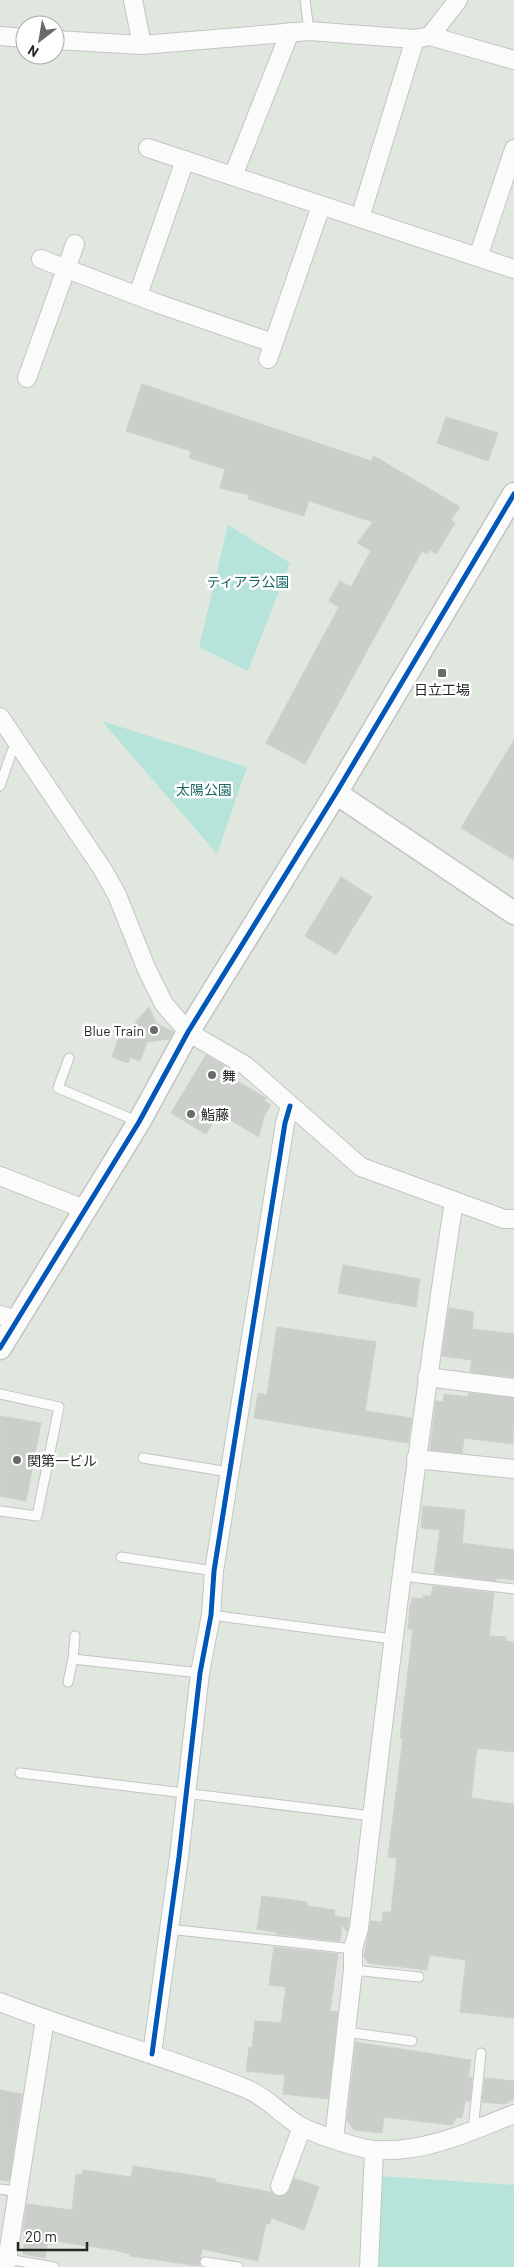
<svg xmlns="http://www.w3.org/2000/svg" width="514" height="2267" font-family="Barlow,'Noto Sans JP',sans-serif">
  <style>
    .green { fill: #b7e4da }
    .building { fill: #cacfc9; stroke: #ccd2ca }
    .lines { fill: none; stroke-linecap: round; stroke-linejoin: round }
    .service-casing { stroke: #c4c4c4; stroke-width: 11 }
    .minor-casing { stroke: #c4c4c4; stroke-width: 20 }
    .tertiary-casing { stroke: #c4c4c4; stroke-width: 25 }
    .service { stroke: #fafbfa; stroke-width: 9 }
    .minor { stroke: #fafbfa; stroke-width: 18 }
    .tertiary { stroke: #fafbfa; stroke-width: 22 }
    .cycleway-casing { stroke: #fff; stroke-width: 8 }
    .cycleway { stroke: #0057b8; stroke-width: 5 }
    .poi-dot { fill: #686b68; stroke: #fff; stroke-width: 2 }
    .labels { text-anchor: middle; dominant-baseline: central; stroke-width: 5; stroke-linejoin: round; paint-order: stroke }
    .park-label { font-size: 14px; fill: #196562; stroke: #fff }
    .poi-label { font-size: 14px; fill: #282828; stroke: #fff; text-anchor: start }
  </style>
  <rect width="100%" height="100%" fill="#e0e7de"/>
  <g class="green">
    <path d="M228,525L290,563L248,671L199,647Z"/>
    <path d="M102,721L247,767L217,854Z"/>
    <path d="M380,2176L514,2185V2267H378Z"/>
  </g>
  <g class="building">
    <path d="M142,384L371,461L374,456L460,507L451,520L455,523L436,554L430,550L427,554L422,551L305,764L266,743L339,607L329,601L340,581L351,587L371,551L357,543L373,522L309,501L304,516L248,499L249,495L220,488L225,469L189,458L191,451L126,431Z"/>
    <path d="M446,417L498,433L488,461L437,443Z"/>
    <path d="M514,740V860L461,828Z"/>
    <path d="M341,877L372,897L336,955L305,936Z"/>
    <path d="M149,1007L156,1023L173,1032L169,1039L147,1042L140,1061L130,1057L128,1063L112,1057L120,1034L123,1036Z"/>
    <path d="M206,1055L237,1074L234,1079L266,1098L264,1101L271,1105L264,1116L259,1137L219,1113L206,1134L171,1113Z"/>
    <path d="M343,1265L420,1279L416,1307L338,1293Z"/>
    <path d="M449,1308L474,1312L472,1329L514,1334V1377L470,1372L472,1360L442,1356Z"/>
    <path d="M277,1327L376,1342L365,1411L412,1418L408,1443L254,1418L258,1393L267,1395Z"/>
    <path d="M468,1393L514,1398L513,1444L464,1438L462,1453L430,1450L436,1401L443,1402L444,1394L468,1397Z"/>
    <path d="M0,1416L41,1423L26,1501L0,1496Z"/>
    <path d="M423,1506L465,1510L462,1543L514,1550V1580L496,1578V1581L434,1573L440,1530L421,1528Z"/>
    <path d="M433,1586L494,1593L489,1636L506,1637V1641L514,1642V1752L477,1748L471,1798L514,1804V2018L460,2012L466,1960L429,1955L427,1970L368,1963L364,1956L371,1921L382,1922L383,1912H391L397,1858L388,1857L403,1738H400L413,1629H408L410,1605H411L412,1598L423,1599V1596H431Z"/>
    <path d="M262,1896L307,1902V1906L335,1910L334,1916L349,1918L347,1932L342,1924L340,1941L276,1934V1932L257,1929Z"/>
    <path d="M274,1947L338,1954L330,2011L338,2012L328,2099L283,2094L285,2075L246,2071L249,2047L252,2048L255,2021L281,2023L286,1987L269,1985Z"/>
    <path d="M356,2042L471,2060L468,2077H472L470,2101H465L462,2118L457,2117L452,2125L384,2117L382,2133L354,2130L347,2121Z"/>
    <path d="M485,2078L514,2081V2099L504,2104L482,2102Z"/>
    <path d="M0,2090L22,2094L9,2181L0,2180Z"/>
    <path d="M133,2166L216,2179L215,2182L271,2192L277,2196L287,2194L294,2178L319,2187L304,2230L271,2218L270,2224L266,2223L258,2261L202,2249L199,2266L130,2256V2254L114,2250L48,2240L45,2258L23,2254L26,2232L23,2231L27,2204L72,2210L76,2174L82,2175L83,2170L131,2177Z"/>
  </g>
  <g class="lines">
    <g class="service-casing">
      <g id="service">
        <path d="M305,0L309,31"/>
        <path d="M0,786L12,751L21,747"/>
        <path d="M69,1058L58,1088L139,1122"/>
        <path d="M0,1394L59,1407L37,1516L0,1511"/>
        <path d="M143,1458L229,1472"/>
        <path d="M121,1557L214,1571"/>
        <path d="M402,1576L514,1589"/>
        <path d="M211,1615L392,1639"/>
        <path d="M75,1636L73,1659L200,1673"/>
        <path d="M68,1682L73,1659"/>
        <path d="M20,1773L372,1816"/>
        <path d="M168,1929L353,1949"/>
        <path d="M353,1970L419,1977"/>
        <path d="M346,2032L412,2041"/>
        <path d="M473,2130L481,2053"/>
        <path d="M0,2189L18,2192"/>
        <path d="M7,2259L54,2267"/>
        <path d="M205,2262L238,2267"/>
      </g>
    </g>
    <g class="minor-casing">
      <g id="minor">
        <path d="M133,0L142,45"/>
        <path d="M0,36L25,38"/>
        <path d="M430,36L458,0"/>
        <path d="M55,40L142,45L309,31L415,39L430,36L514,60"/>
        <path d="M148,148L514,269"/>
        <path d="M233,176L290,32"/>
        <path d="M360,218L415,39"/>
        <path d="M478,257L514,149"/>
        <path d="M41,259L159,304L273,343"/>
        <path d="M138,295L185,160"/>
        <path d="M268,359L321,206"/>
        <path d="M27,378L75,244"/>
        <path d="M0,717L103,870L117,895L147,970L164,1004L188,1032L246,1066L361,1167L504,1219H514"/>
        <path d="M0,1176L84,1209"/>
        <path d="M0,1315L17,1320"/>
        <path d="M427,1377L514,1388"/>
        <path d="M416,1459L514,1469"/>
        <path d="M0,2002C81,2034 166,2056 247,2089C266,2097 282,2115 300,2126C313,2133 361,2150 376,2150C425,2153 469,2132 514,2114"/>
        <path d="M152,2054L179,1857L200,1673L211,1615L214,1571L285,1123L290,1106"/>
        <path d="M334,2139L353,1970V1949L359,1928C387,1685 417,1442 454,1201"/>
        <path d="M280,2186L302,2127"/>
        <path d="M6,2267L45,2019"/>
        <path d="M369,2267L374,2151"/>
      </g>
    </g>
    <g class="tertiary-casing">
      <g id="tertiary">
        <path d="M336,793L514,913"/>
        <path d="M0,1348L139,1122L188,1032L336,793L514,494"/>
      </g>
    </g>
    <use href="#service" class="service"/>
    <use href="#minor" class="minor"/>
    <use href="#tertiary" class="tertiary"/>
    <g class="cycleway-casing">
      <g id="cycleway">
        <path d="M0,1348L139,1122L188,1032L336,793L514,494"/>
        <path d="M152,2054L179,1857L200,1673L211,1615L214,1571L285,1123L290,1106"/>
      </g>
    </g>
    <use href="#cycleway" class="cycleway"/>
  </g>
  <g class="poi-dot">
    <rect x="437" y="668" width="10" height="10" rx="2.5"/>
    <circle cx="154" cy="1030" r="5"/>
    <circle cx="212" cy="1075" r="5"/>
    <circle cx="191" cy="1114" r="5"/>
    <circle cx="17" cy="1460" r="5"/>
  </g>
  <g class="labels">
    <g class="park-label">
      <text x="248" y="581">ティアラ公園</text>
      <text x="204" y="789">太陽公園</text>
    </g>
    <g class="poi-label">
      <text x="442" y="689" text-anchor="middle">日立工場</text>
      <text x="144" y="1030" text-anchor="end">Blue Train</text>
      <text x="222" y="1075">舞</text>
      <text x="201" y="1114">鮨藤</text>
      <text x="27" y="1460">関第一ビル</text>
    </g>
  </g>
  <g transform="translate(40 40) rotate(211)"><circle r="24" fill="#ffffff" stroke="#a9a9a9"/>
  <path d="M0-4L9 19L0 12L-9 19Z" fill="#686b68"/>
  <text y="-8" font-size="14" font-weight="bold" text-anchor="middle" fill="#282828">N</text>
  </g>
  <path d="M18 2242v8h69v-8" fill="none" stroke="#282828" stroke-width="2.5"/>
  <text x="25" y="2242" font-size="15" fill="#282828" stroke="#ffffff" stroke-width="4" paint-order="stroke">20 m</text>
</svg>
